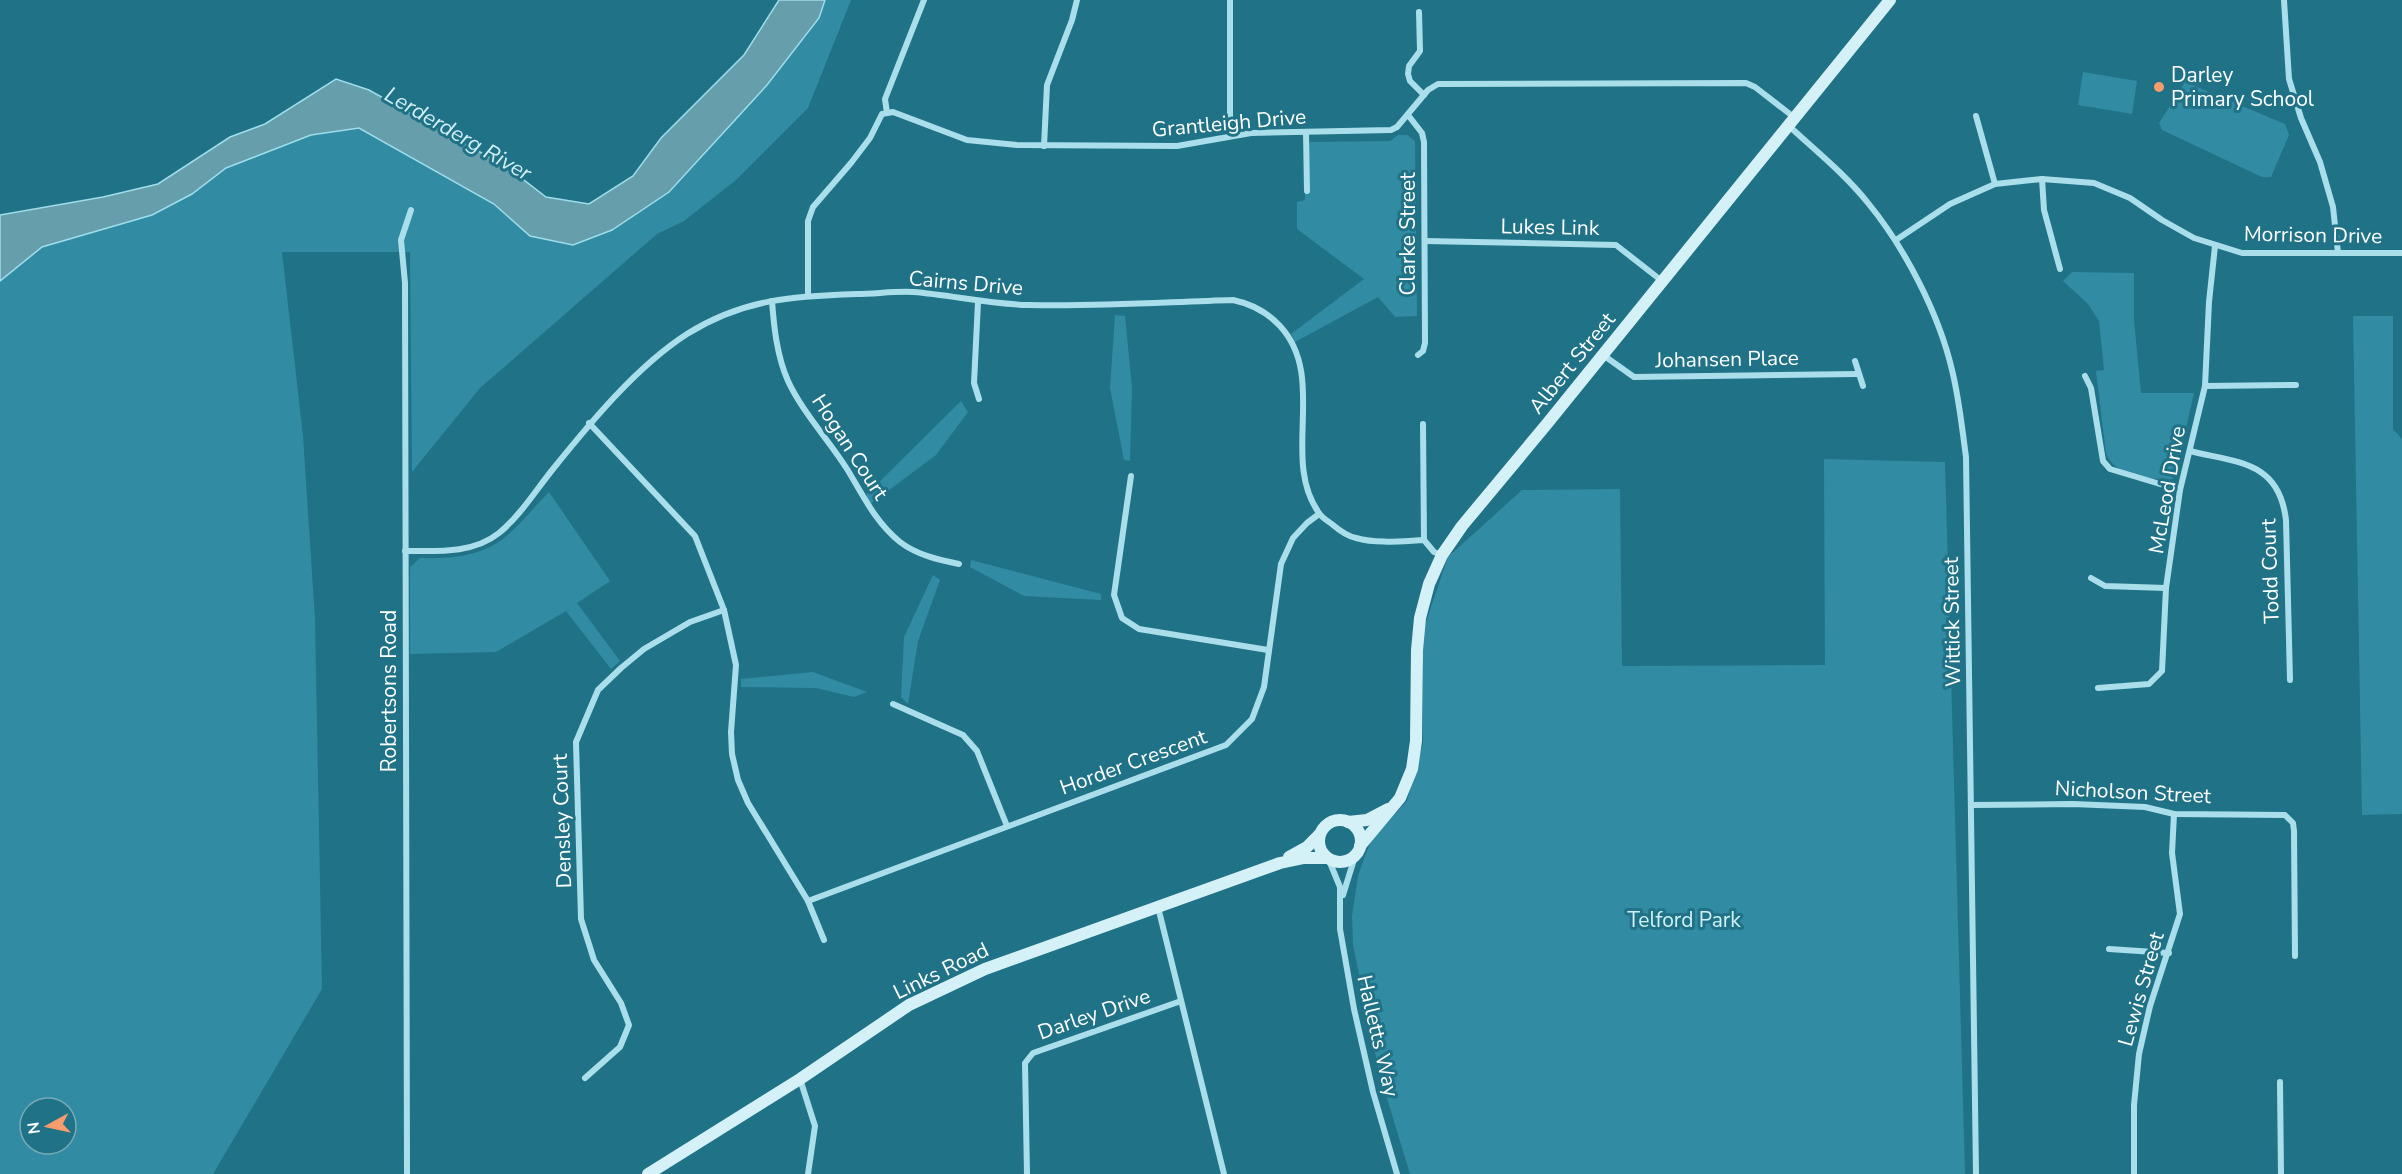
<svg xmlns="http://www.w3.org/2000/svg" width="2402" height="1174" font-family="'Nunito Sans',sans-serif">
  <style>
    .green { fill: #318ca3; fill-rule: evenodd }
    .water { fill: #669eab; stroke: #9eddeb; stroke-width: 1.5 }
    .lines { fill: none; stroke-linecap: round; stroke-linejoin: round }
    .street { stroke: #aadeea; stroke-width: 6 }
    .secondary { stroke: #d5f1f8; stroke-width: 12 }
    .poi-dot { fill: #f79d6b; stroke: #207287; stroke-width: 2 }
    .labels { text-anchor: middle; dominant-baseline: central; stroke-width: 6; stroke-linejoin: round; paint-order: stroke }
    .poi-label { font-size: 21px; fill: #fff; stroke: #207287; text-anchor: start }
    .street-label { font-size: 21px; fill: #fff; stroke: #207287 }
    .park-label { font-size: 21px; fill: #cff0f8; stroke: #207287 }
    .water-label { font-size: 22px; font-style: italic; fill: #d0eff6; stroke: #207287 }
  </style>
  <rect width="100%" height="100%" fill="#207287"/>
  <g class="green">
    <path d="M825,0H851L808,108L736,180L684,221L657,234L480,388L412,472L410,252H282L303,436L315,619L322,989L213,1174H0V281L42,247L152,215L192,194L226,168L311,135L359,128L494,204L530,236L573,245L612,230L819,18ZM30,1108H66V1144H30Z"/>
    <path d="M2083,72L2137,81L2132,114L2078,105Z"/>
    <path d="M2185,82L2285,124L2289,135L2271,177H2262L2162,130L2159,123Z"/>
    <path d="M1398,135H1407L1415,141L1417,316L1395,317L1378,297L1295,342L1291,334L1364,279L1297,229V202L1305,200V146L1311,142L1390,141Z"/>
    <path d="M2072,272L2134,273V320L2141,393H2194L2176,473L2172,479L2166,481C2145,476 2115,477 2106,453L2096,371L2104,370L2099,321L2088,304L2063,281Z"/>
    <path d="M1115,315L1125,316L1132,388L1130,461L1124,460L1110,388Z"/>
    <path d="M2353,316H2393V429L2402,439V814L2362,815Z"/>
    <path d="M961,401L968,412L936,455L869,505L863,498Z"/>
    <path d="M1824,459L1945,462L1965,1174H1410L1379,1072L1353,945L1352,916L1358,876L1366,853L1373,837L1407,801L1423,743V631L1448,557L1522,490L1620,489L1622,666L1825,665Z"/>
    <path d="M549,492L610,581L577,603L620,661L611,669L566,611L496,652L410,654V567L420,558C446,559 477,557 500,541C517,529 534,507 549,492Z"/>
    <path d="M971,560L1101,594V600L1024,596L970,567Z"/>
    <path d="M933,575L940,580L918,641L908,704L901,697L904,637Z"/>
    <path d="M813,672L867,692L854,697L816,688L741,687V679Z"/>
  </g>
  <path class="water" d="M779,0H825L819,18L767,85L669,192L612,230L573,245L530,236L494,204L359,128L311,135L226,168L192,194L152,215L42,247L0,281V215L103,197L158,184L230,137L265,124L336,79L369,90L451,136L507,167L546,197L589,204L633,176L661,138L744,55Z"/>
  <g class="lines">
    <g class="street">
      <path d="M2284,0L2289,79L2301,118L2320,162L2333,207L2338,253"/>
      <path d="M1419,12L1420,51L1409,66L1408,74L1410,81L1424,95"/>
      <path d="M887,113L885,99L924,0"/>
      <path d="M1408,115L1422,133L1424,142L1425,343L1423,351L1418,355"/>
      <path d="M1976,116L1995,184"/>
      <path d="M1789,126C1816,151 1845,174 1868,203C1905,248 1939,314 1952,370C1959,398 1962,428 1966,457L1976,1174"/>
      <path d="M1306,132L1307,191"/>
      <path d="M1230,135V0"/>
      <path d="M1044,146L1047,85L1072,20L1077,0"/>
      <path d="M2042,179L2044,210L2060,269"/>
      <path d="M1896,240L1950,204L1995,184L2042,179L2094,183L2130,198L2162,220L2194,238L2242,253H2402"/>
      <path d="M1425,241L1616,245L1662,281"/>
      <path d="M808,296V221L813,207L851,163L870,138L882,114L893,112L967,140L1017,145L1177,146L1251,133L1391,130L1397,127L1428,90L1438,84L1746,83L1755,87L1795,118"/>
      <path d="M772,301C774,328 777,356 788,381C803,413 828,439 847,469C863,495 875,522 900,542C917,555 939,560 959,564"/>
      <path d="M978,302L974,383L979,399"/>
      <path d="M1603,355L1634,377L1858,374"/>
      <path d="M1855,361L1863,386"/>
      <path d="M2085,376L2091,388L2103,461L2110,469L2180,490"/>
      <path d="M2205,386L2296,385"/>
      <path d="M589,423L695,536L724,610L736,665L731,732L732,754L738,780L748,803L808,901L824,940"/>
      <path d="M1423,424L1424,540"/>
      <path d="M2190,451C2238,463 2279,461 2286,520L2290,680"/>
      <path d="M1131,476L1114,595L1122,618L1139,629L1268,650"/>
      <path d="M405,551C436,551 473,554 499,533C520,516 536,490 553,469C590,423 637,366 687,334C743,299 793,296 857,294C875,294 894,291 913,292C951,295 989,304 1028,305C1096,307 1165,302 1233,300C1252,304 1267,312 1280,326C1328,378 1280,459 1319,513C1322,518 1328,521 1333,525C1340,531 1347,536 1356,538C1378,544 1402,541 1424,540L1434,552L1442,555"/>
      <path d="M2091,578L2105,586L2166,588"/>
      <path d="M2098,688L2149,684L2162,671L2166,588L2180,490L2205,386L2209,302L2215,246"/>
      <path d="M893,704L963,735L977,751L1007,826"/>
      <path d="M1972,805L2073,804L2145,807L2174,814L2285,815L2293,823L2294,831L2295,956"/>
      <path d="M1328,858L1340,887V929L1354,1009L1373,1092L1397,1174"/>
      <path d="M1343,895L1356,853"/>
      <path d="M808,901L1226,745L1252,719L1264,687L1281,564L1293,538L1307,523L1319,514"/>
      <path d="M1158,907L1224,1174"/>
      <path d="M2109,949L2169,953"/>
      <path d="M585,1078L620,1047L629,1025L621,1003L594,960L581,919L576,742L598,690L621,668L644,649L690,622L724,610"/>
      <path d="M800,1079L815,1126L808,1174"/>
      <path d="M2280,1082L2281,1174"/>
      <path d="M407,1174L405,283L401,240L411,210"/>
      <path d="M1027,1174L1025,1063L1033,1053L1181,1001"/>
      <path d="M2134,1174V1105L2139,1054L2150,1006L2180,914L2172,853L2174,814"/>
    </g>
    <g class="secondary">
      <circle cx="1340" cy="841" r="21"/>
      <path d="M1348,822L1367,820L1388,809"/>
      <path d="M1360,846L1400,798L1412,769L1416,741L1417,650L1420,618L1429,584L1442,555L1462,526L1546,425L1890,0"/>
      <path d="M1289,857L1307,847L1319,835"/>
      <path d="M648,1174L800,1079L909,1005L985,969L1280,863L1304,858H1327"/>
    </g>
  </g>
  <circle class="poi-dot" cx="2159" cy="87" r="6"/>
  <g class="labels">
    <g class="poi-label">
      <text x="2171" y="75">Darley<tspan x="2171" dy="24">Primary School</tspan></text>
    </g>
    <g class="street-label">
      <text transform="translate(1229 123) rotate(-5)">Grantleigh Drive</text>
      <text transform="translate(1550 227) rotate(1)">Lukes Link</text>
      <text transform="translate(1408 234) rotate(-90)">Clarke Street</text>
      <text transform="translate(2313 235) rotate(1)">Morrison Drive</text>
      <text transform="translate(966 283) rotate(5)">Cairns Drive</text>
      <text transform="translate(1727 359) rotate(-1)">Johansen Place</text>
      <text transform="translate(1572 363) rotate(-51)">Albert Street</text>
      <text transform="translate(850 447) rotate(57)">Hogan Court</text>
      <text transform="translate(2167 490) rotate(-80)">McLeod Drive</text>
      <text transform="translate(2270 571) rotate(-92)">Todd Court</text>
      <text transform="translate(1952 622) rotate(-91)">Wittick Street</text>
      <text transform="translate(389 691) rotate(-90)">Robertsons Road</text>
      <text transform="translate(1133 762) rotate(-20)">Horder Crescent</text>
      <text transform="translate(2133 792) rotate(3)">Nicholson Street</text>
      <text transform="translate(562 821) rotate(-92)">Densley Court</text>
      <text transform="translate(941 971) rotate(-26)">Links Road</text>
      <text transform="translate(2141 989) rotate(-74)">Lewis Street</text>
      <text transform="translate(1094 1014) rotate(-19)">Darley Drive</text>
      <text transform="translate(1378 1036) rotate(77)">Halletts Way</text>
    </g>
    <g class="park-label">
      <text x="1684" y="920">Telford Park</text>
    </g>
    <g class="water-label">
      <text transform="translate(458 134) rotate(30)">Lerderderg River</text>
    </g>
  </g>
  <g transform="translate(48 1126) rotate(262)"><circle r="28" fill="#207287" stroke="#79aab7" stroke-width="1.5"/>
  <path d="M0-4.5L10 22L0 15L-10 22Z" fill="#f79d6b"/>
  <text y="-9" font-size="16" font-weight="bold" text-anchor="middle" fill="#ffffff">N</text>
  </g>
</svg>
